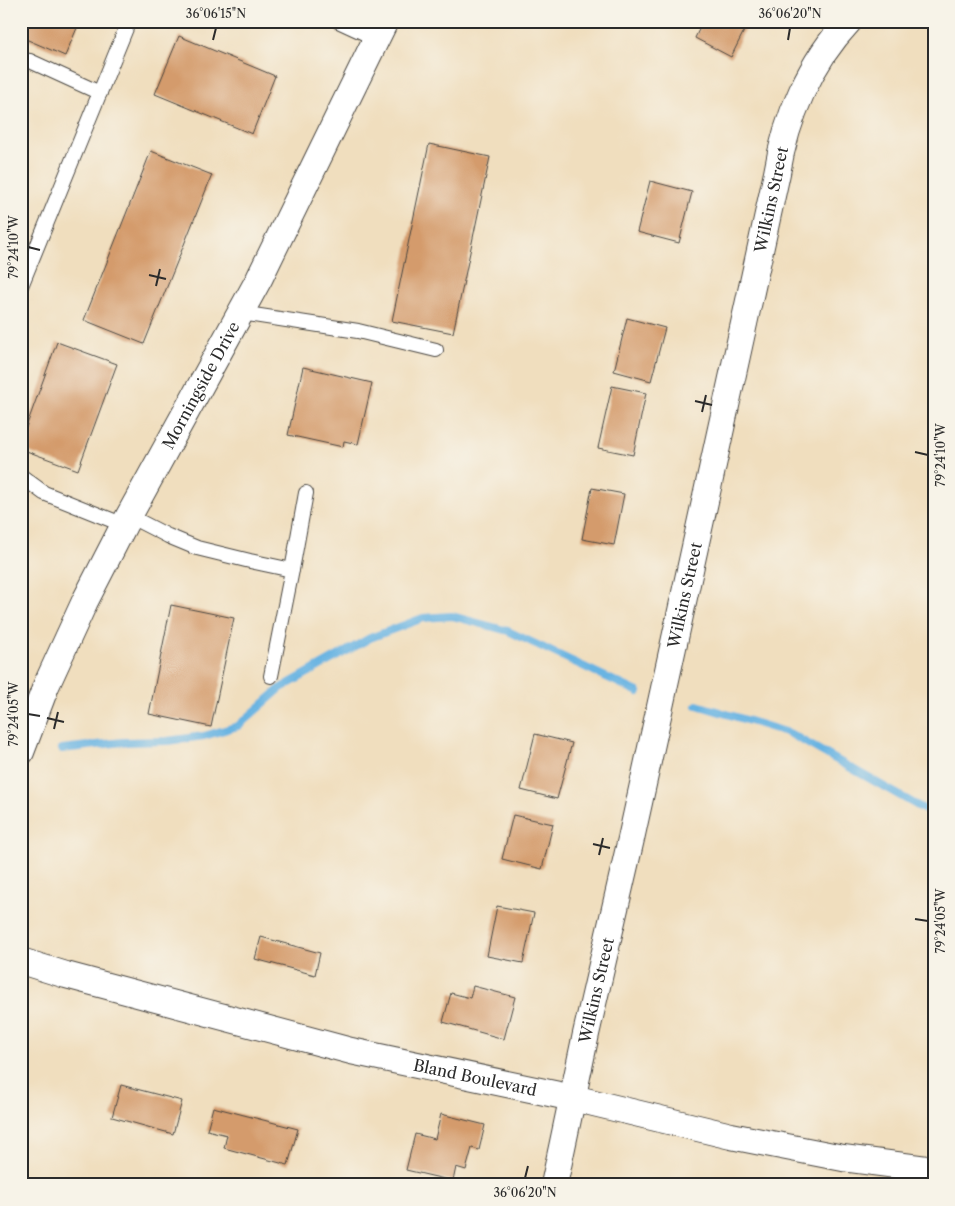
<svg xmlns="http://www.w3.org/2000/svg" width="955" height="1206" font-family="'Libre Caslon Text',serif">
  <style>
    .lines { fill: none; stroke-linecap: round; stroke-linejoin: round }
    .stream { stroke: #69b4e2; stroke-width: 8 }
    .building { fill: #d49b6c }
    .lane-casing { stroke: #494641; stroke-width: 16 }
    .street-casing { stroke: #494641; stroke-width: 28 }
    .lane { stroke: #fff; stroke-width: 14 }
    .street { stroke: #fff; stroke-width: 26 }
    .ticks { fill: none; stroke: #2b2b2b; stroke-width: 2 }
    .labels { text-anchor: middle; dominant-baseline: central; stroke-width: 4; stroke-linejoin: round; paint-order: stroke }
    .street-label { font-size: 16px; fill: #2b2b2b; stroke: #f7f3e8 }
    .neatline { fill: none; stroke: #2b2b2b; stroke-width: 2 }
    .ticks-label { font-size: 12px; text-anchor: middle; fill: #2b2b2b }
  </style>
  <rect width="100%" height="100%" fill="#f7f3e8"/>
  <filter id="ink" filterUnits="userSpaceOnUse"><feTurbulence type="fractalNoise" baseFrequency=".02" numOctaves="2"/><feDisplacementMap in="SourceGraphic" scale="10" xChannelSelector="R" yChannelSelector="G"/><feConvolveMatrix kernelMatrix="1 2 1 2 8 2 1 2 1" color-interpolation-filters="sRGB"/></filter>
  <filter id="wash" filterUnits="userSpaceOnUse"><feTurbulence type="fractalNoise" baseFrequency=".0096" numOctaves="4" result="noise"/><feDisplacementMap in="SourceGraphic" scale="20" xChannelSelector="R" yChannelSelector="G"/><feGaussianBlur stdDeviation="1.12" result="paint"/><feColorMatrix in="noise" values="0 0 0 0 0 0 0 0 0 0 0 0 0 0 0 0 0 1.4 0 .05"/><feComposite in="paint" operator="in"/></filter>
  <g filter="url(#wash)">
    <rect width="100%" height="100%" fill="#f0debe"/>
    <g class="lines">
      <g class="stream">
        <path d="M697,705L789,733L934,815"/>
        <path d="M62,749L123,742L167,741L204,736L238,726L281,688L370,638L423,618L452,616L508,631L638,692"/>
      </g>
    </g>
    <g id="blocks">
      <g class="building">
        <path d="M21,21H80L65,56L21,37Z"/>
        <path d="M703,21H749L731,57L695,38Z"/>
        <path d="M179,36L275,76L252,134L155,94Z"/>
        <path d="M429,144L490,157L453,333L392,321Z"/>
        <path d="M151,151L212,175L144,344L84,320Z"/>
        <path d="M650,181L692,192L679,243L637,232Z"/>
        <path d="M627,318L665,328L651,381L614,371Z"/>
        <path d="M57,342L117,364L78,470L21,449V441Z"/>
        <path d="M303,367L372,383L358,444L344,441L343,447L288,435Z"/>
        <path d="M612,386L646,393L633,455L598,448Z"/>
        <path d="M592,488L624,494L614,545L582,539Z"/>
        <path d="M171,605L234,618L211,727L149,714Z"/>
        <path d="M535,734L572,743L557,799L521,790Z"/>
        <path d="M513,815L553,824L542,869L502,859Z"/>
        <path d="M497,906L534,913L523,963L487,956Z"/>
        <path d="M261,937L320,953L315,975L255,959Z"/>
        <path d="M473,986L515,997L504,1039L443,1022L451,993L470,998Z"/>
        <path d="M121,1085L182,1101L173,1134L112,1117Z"/>
        <path d="M213,1107L298,1129L288,1165L224,1148L227,1135L207,1130Z"/>
        <path d="M441,1114L485,1125L479,1150L472,1148L466,1170L456,1167L453,1181L406,1170L415,1134L435,1139Z"/>
      </g>
    </g>
  </g>
  <g filter="url(#ink)">
    <use href="#blocks" fill-opacity="0" stroke="#494641" stroke-width="1"/>
    <g class="lines">
      <g class="lane-casing">
        <g id="lane">
          <path d="M338,21L377,39"/>
          <path d="M21,60L30,61L100,93"/>
          <path d="M21,286L129,21"/>
          <path d="M241,313L358,331L436,350"/>
          <path d="M21,476L44,493L124,525"/>
          <path d="M129,516L168,536L197,548L250,561L292,570L271,676"/>
          <path d="M292,570L306,493"/>
        </g>
      </g>
      <g class="street-casing">
        <g id="street">
          <path id="s1" d="M21,752L46,686L85,601L124,525L259,279L385,21"/>
          <path id="s2" d="M21,961L66,975L351,1051L573,1098L731,1136L843,1158L934,1170"/>
          <path id="s3" d="M554,1185L586,1034L631,839L777,173C786,118 810,62 849,21"/>
        </g>
      </g>
      <use href="#lane" class="lane"/>
      <use href="#street" class="street"/>
    </g>
  </g>
  <path class="ticks" d="M213,40L216,28M788,40L790,28M28,247L40,250M149,275L166,279M156,286L160,269M695,401L712,405M702,412L706,395M915,452L928,455M28,714L40,716M47,718L64,722M54,729L58,712M593,844L610,848M599,855L603,838M915,919L928,921M525,1178L528,1166"/>
  <g class="labels">
    <g class="street-label">
      <text stroke="none"><textPath href="#s3" startOffset="1009">Wilkins Street</textPath></text>
      <text stroke="none"><textPath href="#s1" startOffset="409">Morningside Drive</textPath></text>
      <text stroke="none"><textPath href="#s3" startOffset="604">Wilkins Street</textPath></text>
      <text stroke="none"><textPath href="#s3" startOffset="199">Wilkins Street</textPath></text>
      <text stroke="none"><textPath href="#s2" startOffset="469">Bland Boulevard</textPath></text>
    </g>
  </g>
  <rect width="955" height="1206" fill="none" stroke="#f7f3e8" stroke-width="55"/>
  <rect x="28" y="28" width="900" height="1150" class="neatline"/>
  <g class="ticks-label">
    <text x="216" y="18">36°06'15"N</text>
    <text x="790" y="18">36°06'20"N</text>
    <text transform="translate(14 247) rotate(-90)" y="4">79°24'10"W</text>
    <text transform="translate(941 455) rotate(-90)" y="4">79°24'10"W</text>
    <text transform="translate(14 714) rotate(-90)" y="4">79°24'05"W</text>
    <text transform="translate(941 921) rotate(-90)" y="4">79°24'05"W</text>
    <text x="525" y="1197">36°06'20"N</text>
  </g>
</svg>
